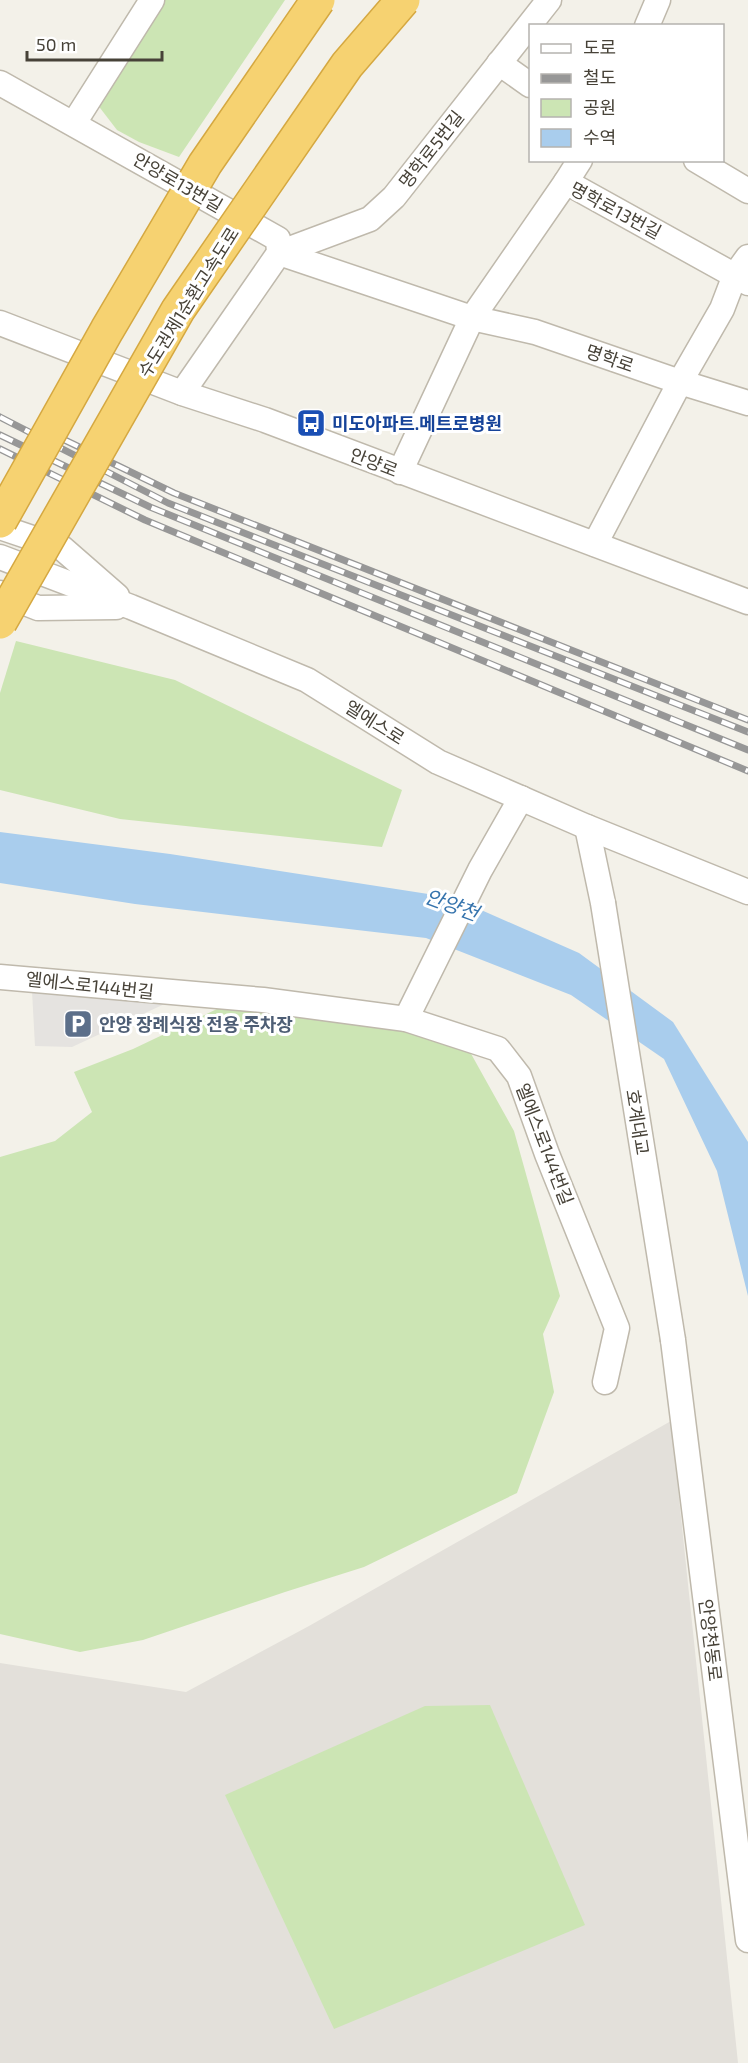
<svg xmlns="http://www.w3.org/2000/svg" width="748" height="2063" font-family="'Exo 2','Noto Sans KR',sans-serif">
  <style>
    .industrial { fill: #e3e0da }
    .green { fill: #cce5b4 }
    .parking { fill: #e5e3e0 }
    .water { fill: #a9cded }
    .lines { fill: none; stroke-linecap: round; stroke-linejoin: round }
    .minor-casing { stroke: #bfb9ac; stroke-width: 27 }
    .minor { stroke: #fff; stroke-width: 24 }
    .rail-casing { stroke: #979797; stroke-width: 7 }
    .rail { stroke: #fff; stroke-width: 4.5; stroke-dasharray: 14; stroke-linecap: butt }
    .minor-bridge-casing { stroke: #bfb9ac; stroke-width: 27; stroke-linecap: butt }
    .highway-bridge-casing { stroke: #d5a841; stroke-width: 36; stroke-linecap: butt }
    .minor-bridge { stroke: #fff; stroke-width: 24 }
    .highway-bridge { stroke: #f6d271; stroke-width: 33 }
    .labels { text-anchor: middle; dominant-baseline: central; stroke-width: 6; stroke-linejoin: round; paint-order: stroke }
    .street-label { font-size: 18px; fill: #474238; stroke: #fff }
    .transit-label { font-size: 18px; font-weight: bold; fill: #164399; stroke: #fff; text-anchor: start }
    .service-label { font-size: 18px; font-weight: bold; fill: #4e5e75; stroke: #fff; text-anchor: start }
    .water-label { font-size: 20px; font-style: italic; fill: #3674ad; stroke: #fff }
  </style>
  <rect width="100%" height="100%" fill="#f3f1e9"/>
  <path class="industrial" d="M671,1421L738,2063H0V1663L186,1692L309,1626Z"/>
  <g class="green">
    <path d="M163,0H285L179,157L139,142L117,130L97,104Z"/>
    <path d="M16,641L175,680L402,790L382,847L120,819L0,790V693Z"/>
    <path d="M238,999L455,1025L514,1131L560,1296L543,1334L554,1392L517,1493L364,1567L285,1592L143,1640L80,1652L0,1634V1157L55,1141L92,1112L74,1072L133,1049Z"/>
    <path d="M490,1705L585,1925L334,2029L225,1795L425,1706Z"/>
  </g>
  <path class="parking" d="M32,991L171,1001L72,1047L35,1046Z"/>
  <path class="water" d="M0,832L170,854L454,898L579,953L673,1022L748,1142V1296L717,1171L664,1059L571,995L426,938L135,904L0,883Z"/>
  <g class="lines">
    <g class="minor-casing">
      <g id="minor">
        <path d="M647,26L658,0"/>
        <path d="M499,63L530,85"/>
        <path d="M0,83L278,239L279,253L182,393"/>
        <path d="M74,123L152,0"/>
        <path d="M696,160L748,191"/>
        <path d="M566,182L580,160"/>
        <path d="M279,253L472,318L535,332L680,382L748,403"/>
        <path d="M279,253L370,219L394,197L549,0"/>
        <path d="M0,323L182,393L265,420L748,602"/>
        <path d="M400,472L472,318L566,182L748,283"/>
        <path d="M0,527L62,548L117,596"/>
        <path d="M595,544L680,382L722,309L735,275L748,257"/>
        <path d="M0,557L131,607L307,680L438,762L587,827L748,892"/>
        <path d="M0,593L38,608L116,607"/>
        <path d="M587,827L603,903"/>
        <path d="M0,977L263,1000L406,1019L498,1049L519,1076L547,1154L617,1328L605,1382"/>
        <path d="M406,1019L480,870L521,798"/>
        <path d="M673,1340L748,1940"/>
      </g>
    </g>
    <use href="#minor" class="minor"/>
    <g class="rail-casing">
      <g id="rail">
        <path d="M0,417L168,503L748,732"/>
        <path d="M40,428L174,493L748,720"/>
        <path d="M0,435L150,507L748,750"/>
        <path d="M0,449L145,520L748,771"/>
      </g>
    </g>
    <use href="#rail" class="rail"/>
    <g class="minor-bridge-casing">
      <path id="minor-bridge" d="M603,903L673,1340"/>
    </g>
    <g class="highway-bridge-casing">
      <g id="highway-bridge">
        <path d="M0,521L107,330L205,164L318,0"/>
        <path d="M0,622L178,310L347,65L403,0"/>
      </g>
    </g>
    <use href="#minor-bridge" class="minor-bridge"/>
    <use href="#highway-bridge" class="highway-bridge"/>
  </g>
  <defs>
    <g id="bus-square" transform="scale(1.5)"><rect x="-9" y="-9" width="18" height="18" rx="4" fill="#1a4fb4" stroke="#fff"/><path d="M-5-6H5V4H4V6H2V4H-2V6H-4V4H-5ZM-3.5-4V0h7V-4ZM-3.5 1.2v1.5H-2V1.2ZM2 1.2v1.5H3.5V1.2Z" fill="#fff"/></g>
    <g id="parking-square" transform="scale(1.5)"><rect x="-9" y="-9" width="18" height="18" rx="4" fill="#5c6f8a" stroke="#fff"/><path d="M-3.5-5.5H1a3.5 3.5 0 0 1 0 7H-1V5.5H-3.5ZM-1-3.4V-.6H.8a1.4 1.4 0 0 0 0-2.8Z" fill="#fff"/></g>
  </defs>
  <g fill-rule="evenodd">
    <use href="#bus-square" x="311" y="423"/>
    <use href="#parking-square" x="78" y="1024"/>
  </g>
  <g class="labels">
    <g class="street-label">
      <text transform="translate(431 149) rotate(-52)">명학로5번길</text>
      <text transform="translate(178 182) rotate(30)">안양로13번길</text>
      <text transform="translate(616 210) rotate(28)">명학로13번길</text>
      <text transform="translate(188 302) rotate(-58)">수도권제1순환고속도로</text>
      <text transform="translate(610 358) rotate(19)">명학로</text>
      <text transform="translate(374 462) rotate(21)">안양로</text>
      <text transform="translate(375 722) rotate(32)">엘에스로</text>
      <text transform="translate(90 985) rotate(6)">엘에스로144번길</text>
      <text transform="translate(638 1122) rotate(81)">호계대교</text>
      <text transform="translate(545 1144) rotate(69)">엘에스로144번길</text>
      <text transform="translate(711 1640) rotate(83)">안양천동로</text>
    </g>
    <g class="transit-label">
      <text x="332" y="423">미도아파트.메트로병원</text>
    </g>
    <g class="service-label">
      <text x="99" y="1024">안양 장례식장 전용 주차장</text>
    </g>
    <g class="water-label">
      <text transform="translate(452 904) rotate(20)">안양천</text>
    </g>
  </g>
  <rect x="529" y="24" width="195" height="138" fill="#ffffff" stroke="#b5b3af" stroke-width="1.5"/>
  <rect x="541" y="44" width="30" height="9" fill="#ffffff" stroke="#b5b3af" stroke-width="1.5"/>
  <text x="583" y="54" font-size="18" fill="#474238">도로</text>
  <rect x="541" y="74" width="30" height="9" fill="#979797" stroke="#b5b3af" stroke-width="1.5"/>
  <text x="583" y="84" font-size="18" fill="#474238">철도</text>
  <rect x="541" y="99" width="30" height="18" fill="#cce5b4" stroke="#b5b3af" stroke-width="1.5"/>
  <text x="583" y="114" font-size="18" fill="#474238">공원</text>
  <rect x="541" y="129" width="30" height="18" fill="#a9cded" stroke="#b5b3af" stroke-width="1.5"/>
  <text x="583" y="144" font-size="18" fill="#474238">수역</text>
  <path d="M27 51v9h135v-9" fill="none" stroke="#474238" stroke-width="3"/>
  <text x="36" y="51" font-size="18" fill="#474238" stroke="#ffffff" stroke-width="4.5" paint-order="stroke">50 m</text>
</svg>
